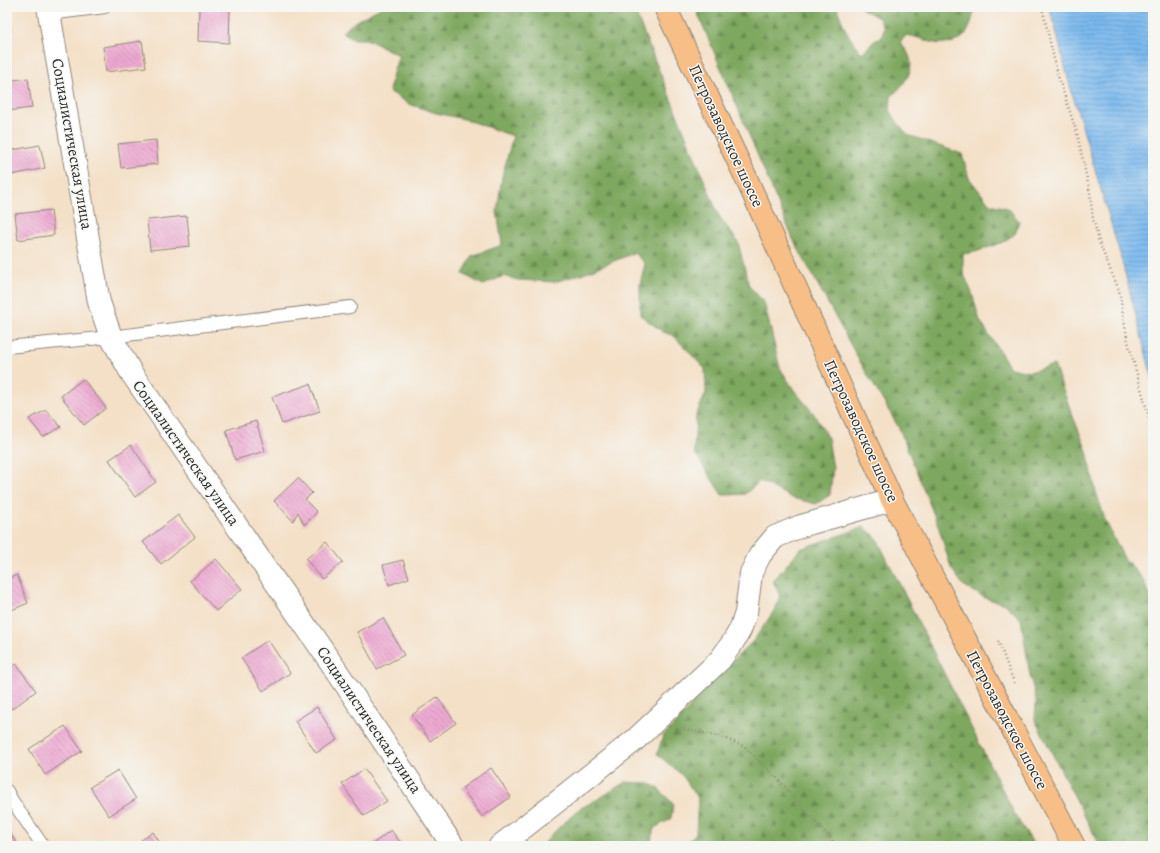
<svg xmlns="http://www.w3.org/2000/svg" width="1160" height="853" font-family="Alegreya,serif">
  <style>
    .forest { fill: url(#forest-firs); stroke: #546945 }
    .water { fill: url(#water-rules); stroke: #54728d }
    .building { fill: url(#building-back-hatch) }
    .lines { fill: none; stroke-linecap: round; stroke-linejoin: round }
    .service-casing { stroke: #908679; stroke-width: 14 }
    .minor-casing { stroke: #908679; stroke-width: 24 }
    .primary-casing { stroke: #908679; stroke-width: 24 }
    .path { stroke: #908679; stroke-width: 2.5; stroke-dasharray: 1 3; stroke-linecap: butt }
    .service { stroke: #fff; stroke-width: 12 }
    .minor { stroke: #fff; stroke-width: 22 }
    .primary { stroke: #f7be87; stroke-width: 22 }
    .labels { text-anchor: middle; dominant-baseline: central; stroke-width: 3; stroke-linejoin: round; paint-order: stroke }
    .street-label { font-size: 16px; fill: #2b2b2b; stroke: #f6f6f2 }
  </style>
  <defs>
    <pattern id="forest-firs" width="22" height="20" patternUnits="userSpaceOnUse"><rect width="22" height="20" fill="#7ea75f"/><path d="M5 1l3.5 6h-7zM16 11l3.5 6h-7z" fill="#67884f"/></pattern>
    <pattern id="water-rules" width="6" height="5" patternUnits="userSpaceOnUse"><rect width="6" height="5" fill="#7cbaef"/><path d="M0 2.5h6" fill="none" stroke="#6697c2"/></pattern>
    <pattern id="building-back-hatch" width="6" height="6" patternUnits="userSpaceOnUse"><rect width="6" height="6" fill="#eea9d2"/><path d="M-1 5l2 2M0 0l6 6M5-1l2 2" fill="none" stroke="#c18aab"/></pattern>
  </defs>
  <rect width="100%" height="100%" fill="#f6f6f2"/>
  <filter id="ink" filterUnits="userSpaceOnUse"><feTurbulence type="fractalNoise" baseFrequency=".025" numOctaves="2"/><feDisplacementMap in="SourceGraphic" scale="8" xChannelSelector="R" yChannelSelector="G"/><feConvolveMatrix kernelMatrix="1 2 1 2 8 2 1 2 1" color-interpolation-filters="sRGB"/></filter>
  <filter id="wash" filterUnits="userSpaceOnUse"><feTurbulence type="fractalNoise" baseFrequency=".012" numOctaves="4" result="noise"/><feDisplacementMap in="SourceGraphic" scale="16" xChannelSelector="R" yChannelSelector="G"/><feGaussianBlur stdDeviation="0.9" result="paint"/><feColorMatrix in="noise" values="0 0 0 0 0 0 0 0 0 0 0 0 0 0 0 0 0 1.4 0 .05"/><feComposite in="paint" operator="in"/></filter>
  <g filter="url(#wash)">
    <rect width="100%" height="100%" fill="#f4e0c7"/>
    <g class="forest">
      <path d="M382,7H633L719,216L738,242L749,286L764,302L780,368L794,390L814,414L828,438L833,468L830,495L816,504L792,498L760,481L745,494L722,495L694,452L696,415L706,393L705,369L673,335L663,332L640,315V284L645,264L634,253L584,273L555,282L518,280L504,276L483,285L463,274L472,256L502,245L497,211L502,177L513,136L464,119L436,113L409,104L389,91L394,69L399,55L366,39H353L342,32L356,21Z"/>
      <path d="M695,7H837C842,24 849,39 862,53L873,42L882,37L884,28L879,18L862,9L861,7H975C971,25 968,42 947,43C943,43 938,44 934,43C925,40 917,37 907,35L900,42C902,46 906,49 908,53C917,71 903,85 891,97L890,110L897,122L908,135L962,154L969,178L981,193L990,204L1008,208L1019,221L1015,234L1001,243L975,252L963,254V272L972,293L980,321L999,350L1010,368L1029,372L1054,365L1072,414L1087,451L1096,492L1106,522L1124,558L1143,579L1153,603V846H1100L1035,720L1036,699L1030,676L1021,619L1005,604L985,598L963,585L951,568L938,525L899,428L860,362L793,239Z"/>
      <path d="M864,527L876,537L1015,815L1035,846H684L696,833L698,798L682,775L657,754L663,736L679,720L714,679L754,640L774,611L780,596L773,581L800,549Z"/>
      <path d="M625,782L648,783L659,789L673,804L671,819L654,828L651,841L654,846H542L553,833L579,809L600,798Z"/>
    </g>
    <path class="water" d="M1049,7H1153V381L1120,254L1077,109L1069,83L1054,23Z"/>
    <g id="blocks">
      <g class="building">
        <path d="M7,7H9L11,33H7Z"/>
        <path d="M199,7L230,8L229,43L198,41Z"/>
        <path d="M142,41L146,67L106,72L103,47Z"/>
        <path d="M28,78L32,108L7,111V81Z"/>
        <path d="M156,140L158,164L121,168L118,144Z"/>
        <path d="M40,145L45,168L7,176V151Z"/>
        <path d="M51,210L54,235L18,240L15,214Z"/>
        <path d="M187,216L190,246L150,250L147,220Z"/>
        <path d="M83,379L106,408L84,425L61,396Z"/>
        <path d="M310,384L320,411L282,424L272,397Z"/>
        <path d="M46,410L61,427L43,437L29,419Z"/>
        <path d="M256,421L265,451L235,460L226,430Z"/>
        <path d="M131,445L156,482L135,497L109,460Z"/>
        <path d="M298,478L312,493L305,500L317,512L304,525L298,512L293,521L274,501Z"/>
        <path d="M178,515L195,537L161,564L143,542Z"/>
        <path d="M327,542L343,562L322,579L306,559Z"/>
        <path d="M216,559L242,589L216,611L190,581Z"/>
        <path d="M403,560L409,578L389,585L383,565Z"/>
        <path d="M17,575L28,603L7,612V579Z"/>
        <path d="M383,618L404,655L377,669L357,632Z"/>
        <path d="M268,640L290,673L263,691L241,658Z"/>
        <path d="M16,664L36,691L12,709L7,702V671Z"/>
        <path d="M437,697L456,723L430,741L412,715Z"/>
        <path d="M317,707L337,740L316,753L295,721Z"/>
        <path d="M65,726L82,751L45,775L29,749Z"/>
        <path d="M491,768L511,797L482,817L462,788Z"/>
        <path d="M364,769L387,801L364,816L342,784Z"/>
        <path d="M118,770L136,799L109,816L90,787Z"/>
        <path d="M7,829L19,846H7Z"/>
        <path d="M391,830L403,846H370Z"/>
        <path d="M153,832L162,846H133Z"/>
      </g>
    </g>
  </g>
  <g filter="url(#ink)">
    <use href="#blocks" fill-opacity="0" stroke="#908679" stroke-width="1"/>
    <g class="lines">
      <g class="service-casing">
        <g id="service">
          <path d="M49,14L105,7"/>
          <path d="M7,347L111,337L350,307"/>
          <path d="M7,791L13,802L43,846"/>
        </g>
      </g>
      <g class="minor-casing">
        <g id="minor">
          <path d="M48,7L99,302L111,337L132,374L336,670L453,846"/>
          <path d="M500,846L635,740L720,660L733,642L740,630L746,613L751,573L760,555L775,537L801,526L892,500"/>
        </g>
      </g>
      <g class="primary-casing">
        <path id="primary" d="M665,7L742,169L892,500L1074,846"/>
      </g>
      <g class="path">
        <path d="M1042,7L1058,76L1077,133L1090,193L1093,219L1100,245L1119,290L1127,338L1153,432"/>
        <path d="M998,641L1015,685"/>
        <path d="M680,728L722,737L745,747L776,777L837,846"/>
      </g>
      <use href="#service" class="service"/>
      <use href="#minor" class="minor"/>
      <use href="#primary" class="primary"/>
    </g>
  </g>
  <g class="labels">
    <g class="street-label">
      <text transform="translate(726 136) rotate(65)">Петрозаводское шоссе</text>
      <text transform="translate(72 144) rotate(80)">Социалистическая улица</text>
      <text transform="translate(861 431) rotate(65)">Петрозаводское шоссе</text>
      <text transform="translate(186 453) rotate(55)">Социалистическая улица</text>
      <text transform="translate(369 720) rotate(56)">Социалистическая улица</text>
      <text transform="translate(1007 720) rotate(62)">Петрозаводское шоссе</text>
    </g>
  </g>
  <rect width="1160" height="853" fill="none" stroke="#f6f6f2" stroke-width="24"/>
</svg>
